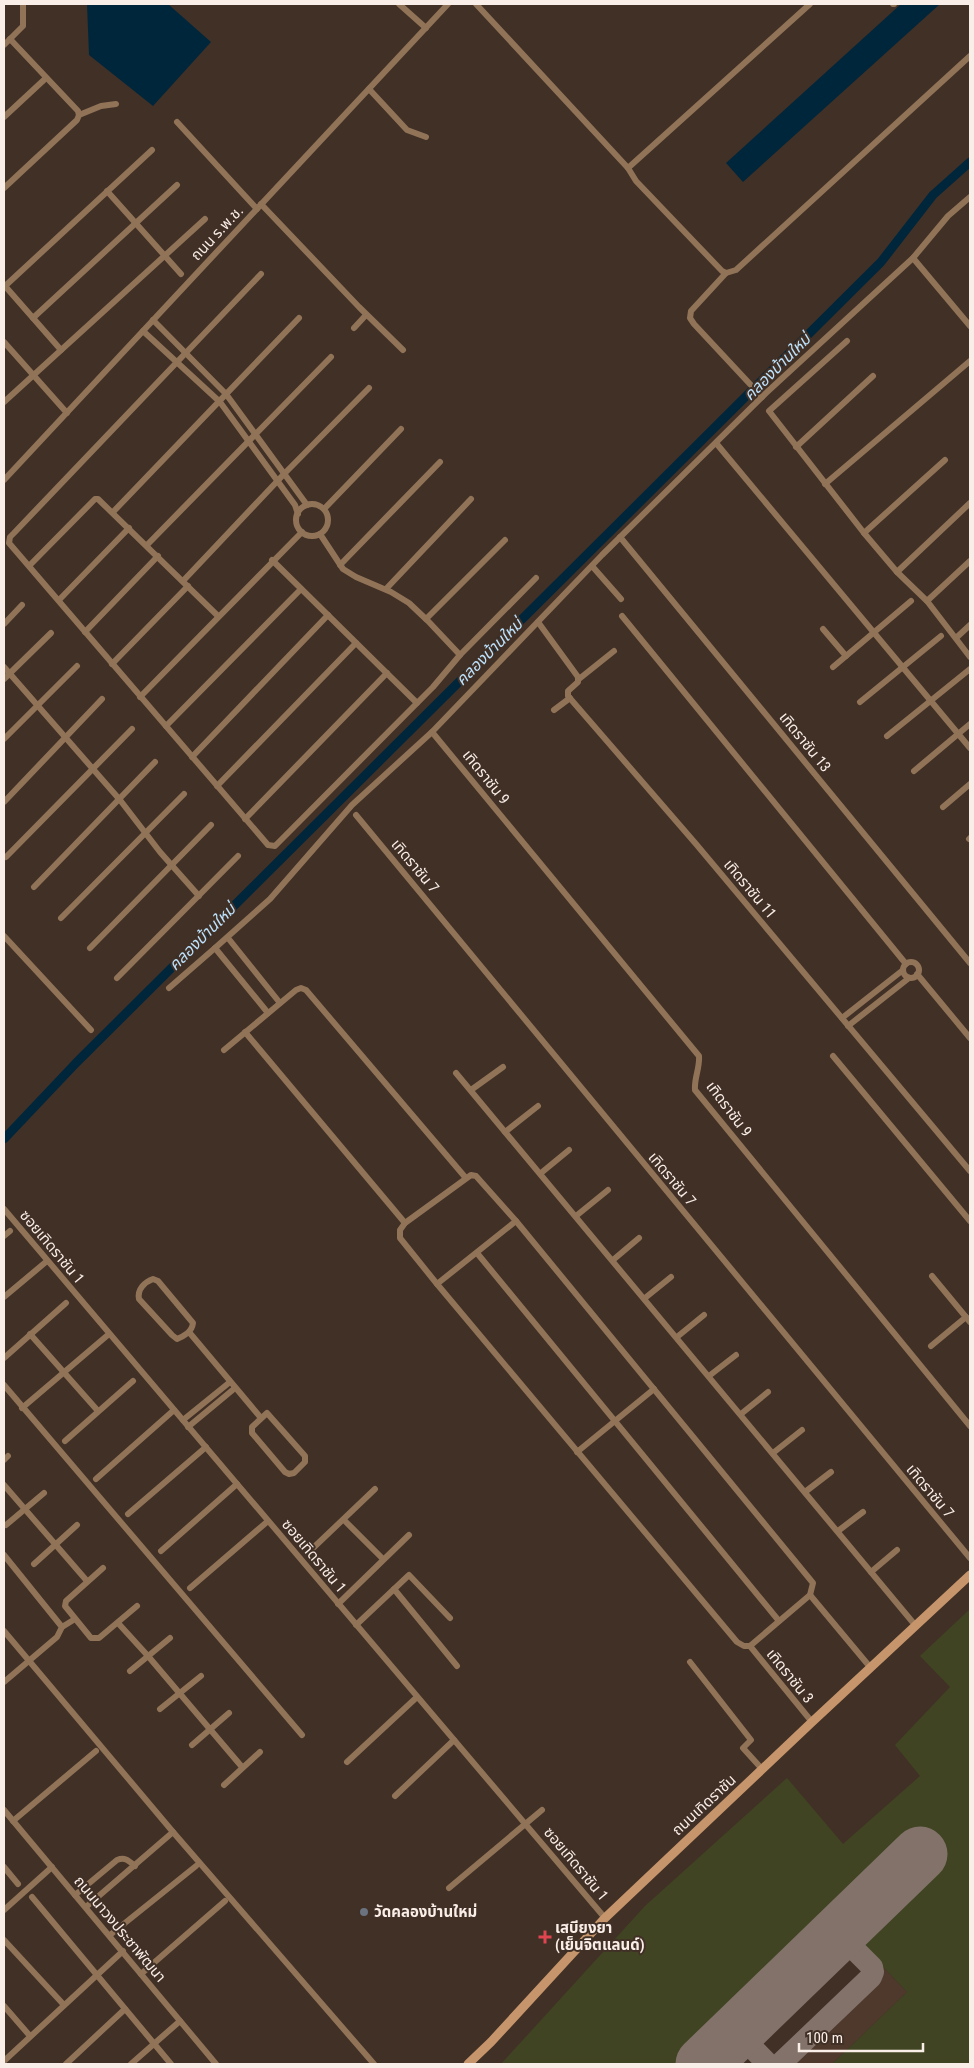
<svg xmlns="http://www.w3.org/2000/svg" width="974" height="2068" font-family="'Roboto Condensed','Noto Sans Thai',sans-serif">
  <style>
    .built { fill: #4f392c }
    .green { fill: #404423 }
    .water { fill: #00263c }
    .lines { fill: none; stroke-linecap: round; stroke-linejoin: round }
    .canal { stroke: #00263c; stroke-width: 9 }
    .taxiway { stroke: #82726a; stroke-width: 22 }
    .runway { stroke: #82726a; stroke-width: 55 }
    .street { stroke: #917358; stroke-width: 6 }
    .secondary { stroke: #c6956b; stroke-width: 9 }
    .worship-dot { fill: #6b7280; stroke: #413026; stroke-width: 2 }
    .health-dot { fill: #e0444e; stroke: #413026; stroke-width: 2 }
    .labels { text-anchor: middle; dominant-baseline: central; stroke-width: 4; stroke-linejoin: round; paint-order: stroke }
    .street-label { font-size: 15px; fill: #faeee8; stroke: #413026 }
    .poi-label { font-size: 15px; font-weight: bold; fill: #faeee8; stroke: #413026; text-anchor: start }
    .water-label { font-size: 16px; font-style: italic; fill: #bde3fe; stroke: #413026 }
  </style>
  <rect width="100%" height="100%" fill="#413026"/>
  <path class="built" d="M855,1938L907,1992L832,2064H758L741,2047L753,2036L775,2058L863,1974L841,1950Z"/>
  <path class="green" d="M970,1609V2064H832L907,1992L855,1938L934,1861L913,1840L681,2064H501L645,1906L787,1778L843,1844L920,1776L895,1745L950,1687L920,1656Z"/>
  <g class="water">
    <path d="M87,4H168L211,42L153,106L89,55Z"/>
    <path d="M901,4H940L743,182L726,163Z"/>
  </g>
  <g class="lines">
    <path class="canal" d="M4,1139L76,1063L881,262L933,195L970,162"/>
    <g class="taxiway">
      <path d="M741,2028L742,2037L768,2064"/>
      <path d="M780,2064L871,1977L873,1972L872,1967L845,1940V1927"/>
    </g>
    <path class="runway" d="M703,2064L920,1854"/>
    <g class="street">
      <path d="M399,4L426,28"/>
      <path d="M476,4L628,168L636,181L722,271L726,273"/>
      <path d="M893,4H894"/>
      <path d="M10,39L78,111L79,115"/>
      <path d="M4,45L23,26V4"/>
      <path d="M369,89L407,130L426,137"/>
      <path d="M4,117L46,78"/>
      <path d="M177,122L257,209"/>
      <path d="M628,168L810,4"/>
      <path d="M4,188L77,120L79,115L101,106L116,104"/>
      <path d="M107,191L181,274"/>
      <path d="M261,204L359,307L403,350"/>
      <path d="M913,258L970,326"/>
      <path d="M261,274L14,533L10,537L9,543L268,845L275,846L433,687L460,655L536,578"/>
      <path d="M5,286L61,350"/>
      <path d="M4,287L152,150"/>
      <path d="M33,318L177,185"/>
      <path d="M153,320L226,394L307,505"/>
      <path d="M354,328L366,315"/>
      <path d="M143,331L220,402L295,505L298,514"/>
      <path d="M847,341L769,411L864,533L897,572L927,601L970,657"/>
      <path d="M4,342L67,413"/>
      <path d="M762,397L694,324L690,318L691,311L726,273L736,270L970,56"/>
      <path d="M4,402L205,219"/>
      <path d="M716,443L970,748"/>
      <path d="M796,447L873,376"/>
      <path d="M4,480L448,4"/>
      <path d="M825,484L970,361"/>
      <circle cx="312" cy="520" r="16"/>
      <path d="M324,509L401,429"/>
      <path d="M113,512L299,318"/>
      <path d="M864,533L945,460"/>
      <path d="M320,534L343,569L356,577L391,592L409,603L428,621L460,655"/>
      <path d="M620,537L970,963"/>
      <path d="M147,545L331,357"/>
      <path d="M272,560L417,703"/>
      <path d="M30,565L95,499H98L218,616"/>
      <path d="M340,565L440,462"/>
      <path d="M592,566L621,599"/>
      <path d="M897,572L970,503"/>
      <path d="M183,581L284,474L369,388"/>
      <path d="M386,589L471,499"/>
      <path d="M59,600L129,528"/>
      <path d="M927,601L970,561"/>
      <path d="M622,616L906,964"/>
      <path d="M426,619L505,540"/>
      <path d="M538,622L578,677V682L568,691V696L696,844L970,1171"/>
      <path d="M4,624L22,605"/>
      <path d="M823,629L846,656"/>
      <path d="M85,632L158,556"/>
      <path d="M956,638L970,625"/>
      <path d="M112,664L188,586"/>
      <path d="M4,667L120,800L160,852L199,896"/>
      <path d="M833,667L911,601"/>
      <path d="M4,679L51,633"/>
      <path d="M579,679L614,651"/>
      <path d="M140,697L302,532"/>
      <path d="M860,702L941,636"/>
      <path d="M554,710L570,698"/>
      <path d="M166,726L301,589"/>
      <path d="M432,732L699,1056C700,1068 694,1078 695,1090L970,1426"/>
      <path d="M887,736L970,669"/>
      <path d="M4,739L77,666"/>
      <path d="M192,757L328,615"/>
      <path d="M914,771L970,724"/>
      <path d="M217,786L356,643"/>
      <path d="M4,802L102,699"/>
      <path d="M943,807L970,784"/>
      <path d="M356,815L970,1558"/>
      <path d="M245,819L387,673"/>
      <path d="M969,839L970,838"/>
      <path d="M6,857L132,729"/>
      <path d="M34,887L155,762"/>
      <path d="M61,918L184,794"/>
      <path d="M4,936L91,1030"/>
      <path d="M228,938L280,1003"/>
      <path d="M90,948L211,825"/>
      <circle cx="911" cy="970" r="8"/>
      <path d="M917,974L970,1038"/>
      <path d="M117,978L238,856"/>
      <path d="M169,988L215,948"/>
      <path d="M268,1013L215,948L270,899L352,805L432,732L602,555L766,393L913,258L948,216L970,197"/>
      <path d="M842,1018L903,970"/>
      <path d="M848,1026L909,978"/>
      <path d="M245,1032L405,1223"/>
      <path d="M224,1050L296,990L301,988L306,990L465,1177"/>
      <path d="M833,1056L970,1221"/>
      <path d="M456,1073L915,1625"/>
      <path d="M471,1090L503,1067"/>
      <path d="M505,1132L538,1106"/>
      <path d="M541,1173L569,1150"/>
      <path d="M471,1175L476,1176L516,1221L813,1583L810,1595L750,1646H744L737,1642L437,1284L400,1238V1230L405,1223Z"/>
      <path d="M4,1209L605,1918"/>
      <path d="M576,1216L608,1190"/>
      <path d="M4,1236L10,1231"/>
      <path d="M477,1253L779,1621"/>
      <path d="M613,1260L639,1238"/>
      <path d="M932,1276L970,1322"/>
      <path d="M153,1279L158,1281L193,1323C192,1332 184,1336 177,1339L172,1335L139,1299C137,1289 145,1282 153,1279Z"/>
      <path d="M437,1284L516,1221"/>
      <path d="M4,1297L47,1261"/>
      <path d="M645,1298L671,1277"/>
      <path d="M189,1332L261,1418"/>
      <path d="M30,1334L98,1411"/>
      <path d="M677,1337L704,1315"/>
      <path d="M931,1346L966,1317"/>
      <path d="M4,1358L66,1303"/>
      <path d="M709,1376L736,1355"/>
      <path d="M4,1385L302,1735"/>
      <path d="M22,1408L109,1334"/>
      <path d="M267,1413L305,1456V1462L294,1473L289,1474L285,1472L252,1433V1427Z"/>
      <path d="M741,1414L768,1392"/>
      <path d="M183,1420L230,1382"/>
      <path d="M188,1427L235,1388"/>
      <path d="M65,1441L133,1381"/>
      <path d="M577,1452L654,1389"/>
      <path d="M773,1453L802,1430"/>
      <path d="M4,1460L8,1456"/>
      <path d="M96,1479L174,1410"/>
      <path d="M4,1485L87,1581"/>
      <path d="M805,1492L831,1472"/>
      <path d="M128,1514L206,1447"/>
      <path d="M344,1520L383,1559"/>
      <path d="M6,1525L44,1493"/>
      <path d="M838,1531L863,1512"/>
      <path d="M311,1550L375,1489"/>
      <path d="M161,1551L237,1484"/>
      <path d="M4,1555L62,1627L57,1637L4,1682"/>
      <path d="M34,1564L77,1525"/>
      <path d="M103,1568L66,1601L65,1606L91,1638H99L137,1606"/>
      <path d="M871,1572L897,1550"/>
      <path d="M190,1588L268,1521"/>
      <path d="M394,1589L457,1666"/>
      <path d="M810,1595L870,1667"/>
      <path d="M338,1604L409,1535"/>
      <path d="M118,1623L148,1656L242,1767"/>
      <path d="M356,1625L409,1575L450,1618"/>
      <path d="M62,1627L75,1619"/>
      <path d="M4,1631L173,1832L374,2064"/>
      <path d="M750,1646L812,1722"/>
      <path d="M690,1662L751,1740L743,1748L762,1769"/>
      <path d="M130,1671L170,1638"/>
      <path d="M160,1709L201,1676"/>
      <path d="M192,1745L229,1713"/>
      <path d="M347,1762L417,1697"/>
      <path d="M224,1785L260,1752"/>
      <path d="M395,1796L454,1740"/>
      <path d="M4,1810L216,2064"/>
      <path d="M13,1821L96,1751"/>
      <path d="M4,1867L18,1884"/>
      <path d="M449,1888L542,1810"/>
      <path d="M75,1895L117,1860C125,1857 128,1860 135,1866"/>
      <path d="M32,1897L171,2064"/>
      <path d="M86,1907L173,1832"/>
      <path d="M4,1910L52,1867"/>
      <path d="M110,1935L196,1866"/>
      <path d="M4,1940L64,2005"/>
      <path d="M141,1974L225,1901"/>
      <path d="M4,2006L30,2036"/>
      <path d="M4,2061L123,1951"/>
      <path d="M66,2064L125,2009"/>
      <path d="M131,2064L180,2021"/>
    </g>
    <path class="secondary" d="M468,2064L491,2042L605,1918L812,1722L970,1575"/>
  </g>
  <circle class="worship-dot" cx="364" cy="1912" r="5"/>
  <path class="health-dot" d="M542.5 1929.5h5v5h5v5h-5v5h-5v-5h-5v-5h5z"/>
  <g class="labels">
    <g class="street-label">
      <text transform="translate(217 233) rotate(-47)">ถนน ร.พ.ช.</text>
      <text transform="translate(805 742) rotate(51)">เทิดราชัน 13</text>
      <text transform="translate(486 777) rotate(51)">เทิดราชัน 9</text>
      <text transform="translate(415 866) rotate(50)">เทิดราชัน 7</text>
      <text transform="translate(750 889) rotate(50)">เทิดราชัน 11</text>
      <text transform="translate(729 1109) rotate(53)">เทิดราชัน 9</text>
      <text transform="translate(672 1179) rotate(50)">เทิดราชัน 7</text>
      <text transform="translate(52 1247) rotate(50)">ซอยเทิดราชัน 1</text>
      <text transform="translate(930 1491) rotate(50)">เทิดราชัน 7</text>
      <text transform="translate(314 1556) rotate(50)">ซอยเทิดราชัน 1</text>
      <text transform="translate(790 1676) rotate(51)">เทิดราชัน 3</text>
      <text transform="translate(704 1805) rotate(-43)">ถนนเทิดราชัน</text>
      <text transform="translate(576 1864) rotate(50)">ซอยเทิดราชัน 1</text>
      <text transform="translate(120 1929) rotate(50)">ถนนนาวงประชาพัฒนา</text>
    </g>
    <g class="poi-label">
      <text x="374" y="1912">วัดคลองบ้านใหม่</text>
      <text x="555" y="1928">เสบียงยา<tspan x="555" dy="17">(เย็นจิตแลนด์)</tspan></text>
    </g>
    <g class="water-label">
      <text transform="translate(777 367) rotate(-45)">คลองบ้านใหม่</text>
      <text transform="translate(489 652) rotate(-45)">คลองบ้านใหม่</text>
      <text transform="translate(202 937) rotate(-45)">คลองบ้านใหม่</text>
    </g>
  </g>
  <rect width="974" height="2068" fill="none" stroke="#faeee8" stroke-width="10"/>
  <path d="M799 2043v8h124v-8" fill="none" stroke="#faeee8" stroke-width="2.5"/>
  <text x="806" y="2043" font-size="15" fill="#faeee8" stroke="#413026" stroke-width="4" paint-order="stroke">100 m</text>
</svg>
